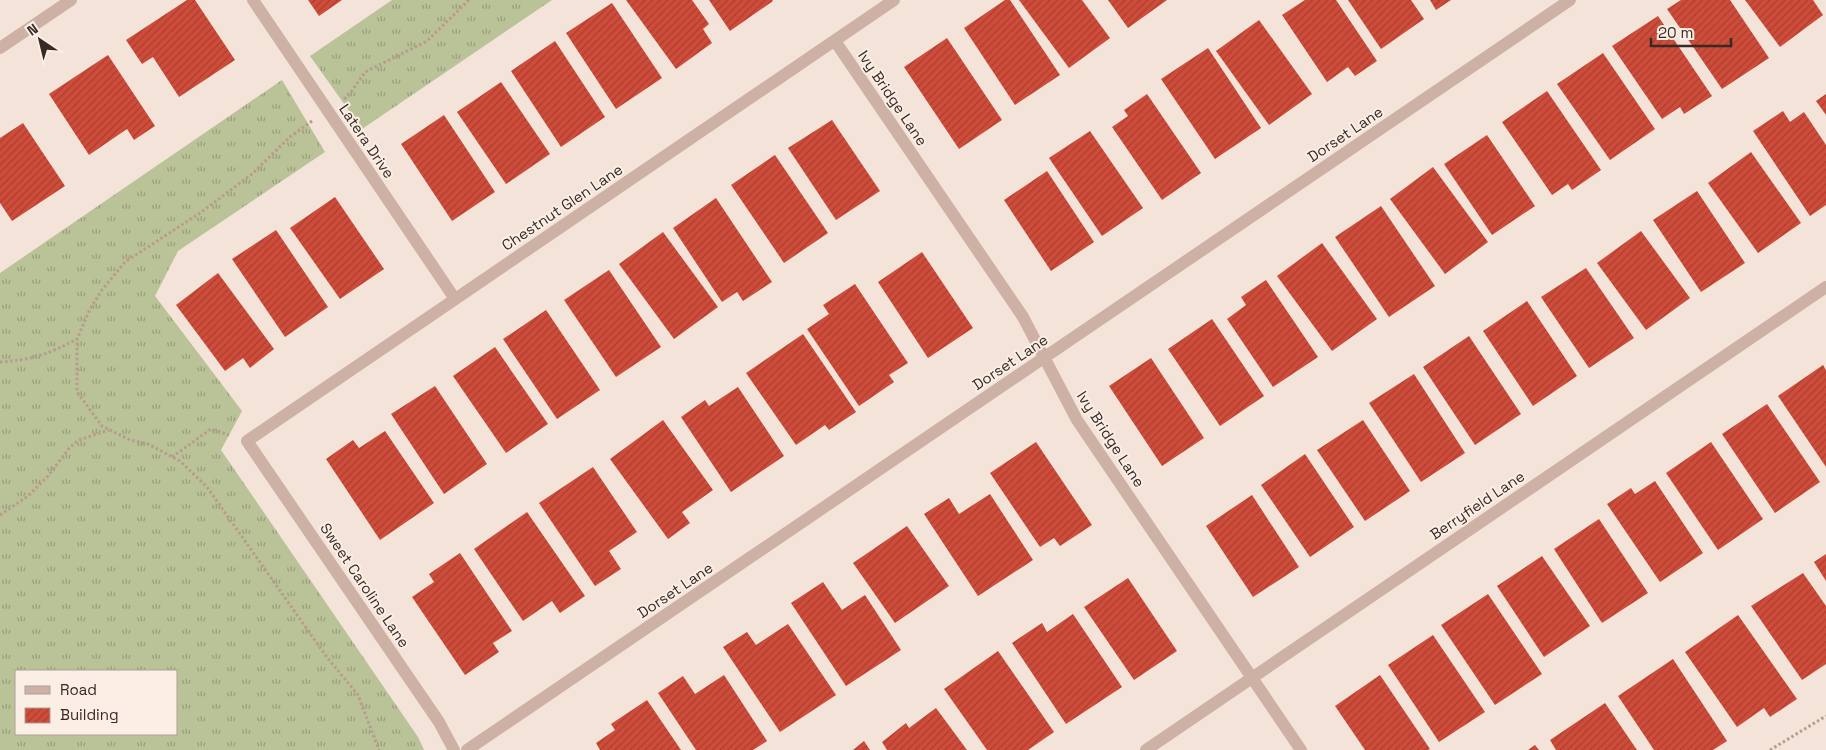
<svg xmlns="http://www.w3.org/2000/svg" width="1826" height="750" font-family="'Space Grotesk',sans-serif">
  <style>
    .grass { fill: url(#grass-tufts); fill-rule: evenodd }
    .building { fill: url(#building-hatch) }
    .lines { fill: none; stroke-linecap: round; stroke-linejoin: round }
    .path { stroke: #b89b8e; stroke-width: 3; stroke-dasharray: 2.5 2.5; stroke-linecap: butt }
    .minor { stroke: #ccb1a4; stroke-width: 12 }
    .labels { text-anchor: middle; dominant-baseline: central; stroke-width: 4; stroke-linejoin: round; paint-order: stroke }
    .street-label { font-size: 15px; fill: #372926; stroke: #fbeee5 }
  </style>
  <defs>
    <pattern id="grass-tufts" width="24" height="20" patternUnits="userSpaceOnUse" patternTransform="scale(1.25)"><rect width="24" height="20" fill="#bac397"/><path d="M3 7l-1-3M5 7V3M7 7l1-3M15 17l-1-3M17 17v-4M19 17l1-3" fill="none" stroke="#989e7b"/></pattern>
    <pattern id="building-hatch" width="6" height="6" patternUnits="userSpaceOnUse" patternTransform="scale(1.25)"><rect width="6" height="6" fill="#cf4c3a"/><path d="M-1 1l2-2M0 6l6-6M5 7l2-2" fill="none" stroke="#a93f31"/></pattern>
  </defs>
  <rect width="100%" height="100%" fill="#f3e3d8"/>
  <g class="grass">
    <path d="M392,0H552L362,129L310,56Z"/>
    <path d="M282,80L325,152L178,251L155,296L242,411L221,450L418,737L424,750H0V273ZM176,671V734H16V671Z"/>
  </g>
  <g class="building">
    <path d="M187,0H195L235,60L179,97L153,57L142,64L126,40Z"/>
    <path d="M308,0H342L319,16Z"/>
    <path d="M626,0H692L709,24L703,29L712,43L676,69Z"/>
    <path d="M709,0H772L773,1L730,31Z"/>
    <path d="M1005,0H1010L1060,75L1015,105L964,28Z"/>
    <path d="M1019,0H1082L1110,38L1069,68Z"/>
    <path d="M1108,0H1167L1128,28Z"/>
    <path d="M1305,0H1336L1377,61L1355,76L1348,67L1327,82L1282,15Z"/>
    <path d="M1348,0H1411L1424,19L1381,49Z"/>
    <path d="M1430,0H1451L1436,10Z"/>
    <path d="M1681,0H1730L1769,58L1722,89L1667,9Z"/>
    <path d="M1745,0H1813L1823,15L1780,47Z"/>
    <path d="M612,3L662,78L616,109L566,33Z"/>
    <path d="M1658,16L1712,96L1684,114L1680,107L1662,119L1612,46Z"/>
    <path d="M1259,20L1312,94L1269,125L1216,51Z"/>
    <path d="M947,38L1002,120L959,149L904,67Z"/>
    <path d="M555,41L605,117L561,147L511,71Z"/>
    <path d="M1208,48L1261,128L1215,159L1161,79Z"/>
    <path d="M1603,53L1655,129L1610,160L1557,84Z"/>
    <path d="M108,55L155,126L134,140L127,129L89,155L49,94Z"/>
    <path d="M501,82L550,154L506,184L457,112Z"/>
    <path d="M1547,91L1601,170L1572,190L1568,184L1552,195L1502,122Z"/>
    <path d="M1147,94L1201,173L1162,200L1112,127L1128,116L1124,110Z"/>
    <path d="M1826,94V115L1816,101Z"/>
    <path d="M1783,111L1790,122L1804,112L1826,145V205L1810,216L1753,131Z"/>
    <path d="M444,115L495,192L452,221L401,144Z"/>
    <path d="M832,120L880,191L836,220L788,148Z"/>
    <path d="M23,123L65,186L12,221L0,203V138Z"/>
    <path d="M1090,131L1143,208L1102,236L1049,158Z"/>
    <path d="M1487,135L1535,206L1492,235L1444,164Z"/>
    <path d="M1751,152L1801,223L1758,253L1708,183Z"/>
    <path d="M775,155L828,233L784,263L731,185Z"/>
    <path d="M1433,167L1488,242L1445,274L1390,199Z"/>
    <path d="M1047,171L1094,242L1051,271L1004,200Z"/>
    <path d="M1697,191L1745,263L1701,292L1653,220Z"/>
    <path d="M335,197L384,269L340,299L290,228Z"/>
    <path d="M716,198L772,282L743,301L737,292L722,302L673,228Z"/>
    <path d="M1381,206L1435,286L1389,317L1335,237Z"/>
    <path d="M276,230L328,307L285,337L232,259Z"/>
    <path d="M1641,231L1690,298L1646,330L1597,263Z"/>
    <path d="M663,232L718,307L674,339L619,264Z"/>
    <path d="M1322,243L1377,319L1332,351L1277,276Z"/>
    <path d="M922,252L973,328L928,358L878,282Z"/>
    <path d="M1586,268L1634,338L1589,368L1541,297Z"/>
    <path d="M609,270L661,347L616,377L564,300Z"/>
    <path d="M218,273L274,349L250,368L243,358L225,371L176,305Z"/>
    <path d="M1266,280L1318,357L1273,387L1227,319L1246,305L1241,297Z"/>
    <path d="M855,284L908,363L889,375L894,382L859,406L807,329L829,314L823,305Z"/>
    <path d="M1527,301L1577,376L1533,406L1483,331Z"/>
    <path d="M546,310L600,390L557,419L503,339Z"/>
    <path d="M1212,319L1264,396L1220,426L1168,349Z"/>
    <path d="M803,334L856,412L829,430L825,425L796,445L746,373Z"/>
    <path d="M1469,336L1521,414L1475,445L1423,367Z"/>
    <path d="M495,347L548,424L506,453L453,376Z"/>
    <path d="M1151,358L1204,438L1162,466L1109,386Z"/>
    <path d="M1823,365L1826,370V467L1778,396Z"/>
    <path d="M1414,374L1465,453L1421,482L1369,403Z"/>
    <path d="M435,386L487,464L444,494L391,414Z"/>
    <path d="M738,387L784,456L731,492L681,417L705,400L709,406Z"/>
    <path d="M1767,404L1820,482L1775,513L1722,434Z"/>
    <path d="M663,420L713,490L682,512L690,523L668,539L610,459Z"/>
    <path d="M1363,420L1410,491L1365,521L1317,450Z"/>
    <path d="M385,431L434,503L380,540L326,459L353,440L359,448Z"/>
    <path d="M1036,442L1092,525L1060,546L1054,538L1040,547L990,473Z"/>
    <path d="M1711,442L1763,519L1718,550L1666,473Z"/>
    <path d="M1305,454L1354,527L1310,557L1261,485Z"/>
    <path d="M593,467L637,532L609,551L621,569L595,586L539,503Z"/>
    <path d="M1655,481L1703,553L1660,582L1607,504L1631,488L1635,494Z"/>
    <path d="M990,494L1033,560L978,596L924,514L949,498L959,514Z"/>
    <path d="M1252,495L1299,567L1253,597L1206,526Z"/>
    <path d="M527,512L585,596L560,613L552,601L523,621L474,549Z"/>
    <path d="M1599,519L1648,593L1602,623L1554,549Z"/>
    <path d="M907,526L949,586L895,623L853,563Z"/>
    <path d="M460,553L512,631L493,643L499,652L465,675L412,597L434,582L429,574Z"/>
    <path d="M1826,554V581L1814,562Z"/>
    <path d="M1542,556L1590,626L1544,657L1497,586Z"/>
    <path d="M1803,573L1826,606V664L1802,680L1751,606Z"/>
    <path d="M1128,578L1177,651L1134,680L1084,607Z"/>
    <path d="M823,582L842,610L865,595L901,650L846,686L791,603Z"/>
    <path d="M1488,594L1542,674L1495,705L1441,625Z"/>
    <path d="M1073,614L1122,687L1066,724L1012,643L1042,623L1047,632Z"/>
    <path d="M1738,615L1797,699L1770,717L1764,708L1737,727L1685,652Z"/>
    <path d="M788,624L836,695L780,732L723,647L747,632L756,645Z"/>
    <path d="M1433,635L1485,712L1439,742L1388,665Z"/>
    <path d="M998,651L1054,732L1028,750H987L944,689Z"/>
    <path d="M1673,659L1727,741L1713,750H1654L1618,696Z"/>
    <path d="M724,675L767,741L753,750H696L658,693L683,676L695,694Z"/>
    <path d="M1380,675L1430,749L1428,750H1365L1335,706Z"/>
    <path d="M647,700L681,750H600L596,743L615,730L611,724Z"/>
    <path d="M1605,703L1637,750H1556L1550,740Z"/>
    <path d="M936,708L967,750H887L882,742L906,723L909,728Z"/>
    <path d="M864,741L870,750H853Z"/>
    <path d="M1535,745L1539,750H1528Z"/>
  </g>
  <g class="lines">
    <g class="path">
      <path d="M344,99L349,95L365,72L427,41L469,0"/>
      <path d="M312,121L290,137L252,174L200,213L125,262L102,290L90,309L77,339V392L102,426L130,440L148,444L180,461L207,487L326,656L358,695L379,750"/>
      <path d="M0,362C32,360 49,354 77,339"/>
      <path d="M172,457L211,429L229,435"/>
      <path d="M0,515L28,496L48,476L70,447L79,440L109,430"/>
      <path d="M1770,750L1826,716"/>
    </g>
    <g class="minor">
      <path d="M253,0L455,299"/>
      <path d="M835,41L1023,317L1077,420L1301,750"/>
      <path d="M0,48L71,0"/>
      <path d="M454,750L439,722L247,441L894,0"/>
      <path d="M467,750L1570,0"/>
      <path d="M1146,750L1826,287"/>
    </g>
  </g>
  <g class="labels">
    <g class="street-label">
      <text transform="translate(893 98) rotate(56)">Ivy Bridge Lane</text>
      <text transform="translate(1345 134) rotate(-34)">Dorset Lane</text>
      <text transform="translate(367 141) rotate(56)">Latera Drive</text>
      <text transform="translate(562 207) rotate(-34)">Chestnut Glen Lane</text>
      <text transform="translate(1010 362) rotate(-34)">Dorset Lane</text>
      <text transform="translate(1111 439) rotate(57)">Ivy Bridge Lane</text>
      <text transform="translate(1477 505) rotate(-34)">Berryfield Lane</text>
      <text transform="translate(365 585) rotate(56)">Sweet Caroline Lane</text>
      <text transform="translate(675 590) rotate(-34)">Dorset Lane</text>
    </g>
  </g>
  <rect x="15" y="670" width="162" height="65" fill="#fbeee5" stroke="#ad9f99"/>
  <rect x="25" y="686" width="25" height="8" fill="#ccb1a4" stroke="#ad9f99"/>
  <text x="60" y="695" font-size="15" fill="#372926">Road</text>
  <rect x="25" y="708" width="25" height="15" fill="url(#building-hatch)" stroke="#ad9f99"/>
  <text x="60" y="720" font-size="15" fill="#372926">Building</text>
  <g transform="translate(40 40) rotate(325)" stroke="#fbeee5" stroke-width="4" paint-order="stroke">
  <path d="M0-4L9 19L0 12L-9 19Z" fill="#372926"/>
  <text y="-8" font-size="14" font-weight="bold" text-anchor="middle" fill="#372926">N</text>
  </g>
  <path d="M1651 38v8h80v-8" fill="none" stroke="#372926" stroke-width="2.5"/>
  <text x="1658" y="38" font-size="15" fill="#372926" stroke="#fbeee5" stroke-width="4" paint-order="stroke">20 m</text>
</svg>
